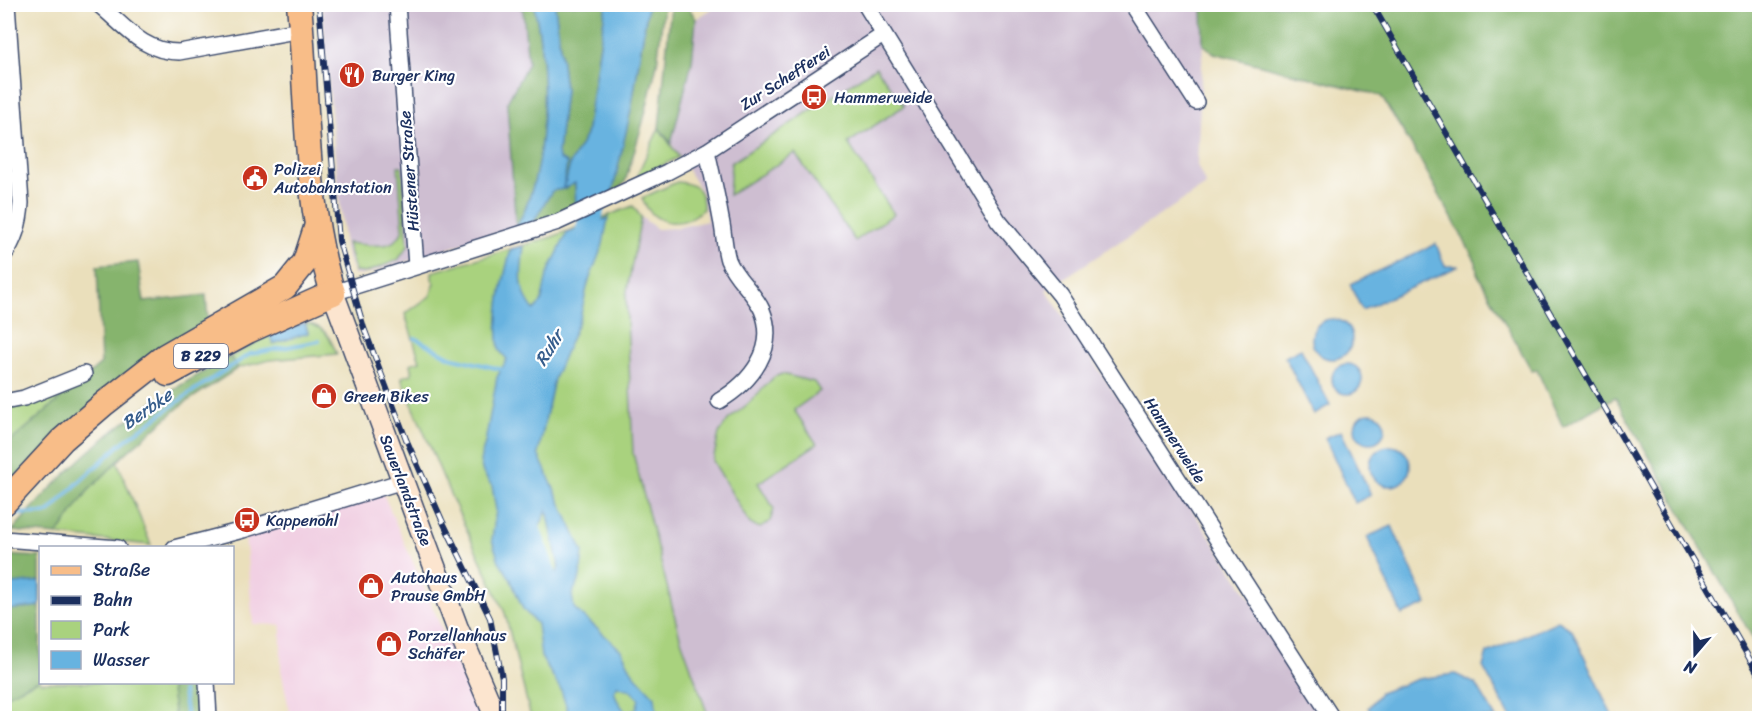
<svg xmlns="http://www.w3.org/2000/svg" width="1764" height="723" font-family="Sriracha,sans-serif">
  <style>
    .built { fill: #f1d0e3 }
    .industrial { fill: #cebed1 }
    .green { fill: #a9d27e; stroke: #62806e; stroke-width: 1.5 }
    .forest { fill: #86b46d; stroke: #507266; stroke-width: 1.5 }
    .water { fill: #67b3e0; stroke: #41719f; stroke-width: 1.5; fill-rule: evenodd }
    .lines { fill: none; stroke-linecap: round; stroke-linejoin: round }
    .stream { stroke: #67b3e0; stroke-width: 4 }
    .river { stroke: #67b3e0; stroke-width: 24 }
    .street-casing { stroke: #3a496c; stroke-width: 18 }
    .secondary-casing { stroke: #3a496c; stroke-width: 24 }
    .primary-casing { stroke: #3a496c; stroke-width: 27 }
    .street { stroke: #fff; stroke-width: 15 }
    .secondary { stroke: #fce5cf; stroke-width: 21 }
    .primary { stroke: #f8bd88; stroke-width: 24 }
    .rail-casing { stroke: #1b2f5e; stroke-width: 6 }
    .rail { stroke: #fff; stroke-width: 4; stroke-dasharray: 11; stroke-linecap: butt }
    .labels { text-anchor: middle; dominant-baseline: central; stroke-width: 4.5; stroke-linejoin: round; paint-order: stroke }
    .shield { fill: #fff; stroke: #5f6d8e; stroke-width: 1.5 }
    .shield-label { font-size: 15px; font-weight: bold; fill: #1b2f5e }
    .poi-label { font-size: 16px; fill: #1b2f5e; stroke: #fff; text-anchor: start }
    .street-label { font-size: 16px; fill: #1b2f5e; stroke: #fff }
    .water-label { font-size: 18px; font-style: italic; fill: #365d8c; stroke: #fff }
  </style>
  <rect width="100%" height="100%" fill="#fff"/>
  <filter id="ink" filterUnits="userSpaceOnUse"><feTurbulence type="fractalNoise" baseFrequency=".0167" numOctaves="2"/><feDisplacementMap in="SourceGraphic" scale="12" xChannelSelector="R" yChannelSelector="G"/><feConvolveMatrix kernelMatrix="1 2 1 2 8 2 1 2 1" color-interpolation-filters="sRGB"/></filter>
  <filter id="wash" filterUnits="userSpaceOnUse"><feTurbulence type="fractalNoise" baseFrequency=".008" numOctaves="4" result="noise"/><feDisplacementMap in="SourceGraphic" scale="24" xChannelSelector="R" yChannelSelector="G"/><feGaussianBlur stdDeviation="1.35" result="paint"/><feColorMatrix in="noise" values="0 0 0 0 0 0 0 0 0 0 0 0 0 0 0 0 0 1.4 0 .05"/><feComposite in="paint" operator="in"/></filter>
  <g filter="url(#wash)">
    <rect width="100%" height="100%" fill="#eadfbb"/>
    <path class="built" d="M382,491L471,696L483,718H291L281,670V625L253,624L245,535Z"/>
    <g class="industrial">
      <path d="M516,4L523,9L528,63L507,103L516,227L364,275H354L345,249L336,168L322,5Z"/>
      <path d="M718,5H1202L1203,44L1197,165L1206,185L1046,290L1330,718H709L680,637L633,453L626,296L641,217L657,229L676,228L707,221L702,193L671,143L692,62L696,19Z"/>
    </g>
    <g class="green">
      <path d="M876,67L904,106L848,143L894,214L855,241L795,153L729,195L731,163Z"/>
      <path d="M659,128L679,157L639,177L638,173Z"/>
      <path d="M398,166H402L408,246L398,260L365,273L355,272L347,243C367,244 396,253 403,229Z"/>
      <path d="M677,182C695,183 704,190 703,209C682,230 653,226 642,198Z"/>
      <path d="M633,206L641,217L626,296L633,453L680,637L709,718H531L505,613L450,494L402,380V377L412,374L410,364L420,361L405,314L430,296L435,283L432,279V272L552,237Z"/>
      <path d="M305,323C326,327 329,336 337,354L270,360L238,368L230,357L270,335L273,344L308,332Z"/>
      <path d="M782,374L814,382L820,391L794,410L817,444L758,483L774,509L770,521L760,528L750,524L713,461L719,433L728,420L749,403L774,377Z"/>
      <path d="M73,387L5,447V406L19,404Z"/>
      <path d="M117,461L151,545L57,535L87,492Z"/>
      <path d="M40,679V682L170,683L175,718H5V696Z"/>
    </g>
    <g class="forest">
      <path d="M516,5H534C548,67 550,171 516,227L559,159L558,154L565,90L555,5H606L586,135L570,164L565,189L575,182L576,208L631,110L648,5H664L657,64L643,122L625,182L613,195L531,226L516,227L507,103L528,63L523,10Z"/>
      <path d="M671,5H687L696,19L692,62L671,143L659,128Z"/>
      <path d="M1202,5H1759V649L1615,397L1563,427L1537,370L1532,371L1477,273L1476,262L1418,156L1381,96L1214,53L1203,44Z"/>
      <path d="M138,262L144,302L206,295L208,321L5,487L4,447L101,364L97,266Z"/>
      <path d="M230,357L238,368L183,404L126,453L87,492L57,535L12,531C51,486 94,442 143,409C171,390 201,373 230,357Z"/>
      <path d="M4,555L40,557V679L5,696Z"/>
      <path d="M170,683H195L197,718H175Z"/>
    </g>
    <g class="water">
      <path d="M534,5H555L565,90L558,153L559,159L567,163L563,189L552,191L531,226L516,227C550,171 548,67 534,5Z"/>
      <path d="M606,5H648L631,110L612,194L576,208L575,183L564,189L570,164L586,135Z"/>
      <path d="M608,218L603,244L588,283L580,318L554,379L538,454L583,552L580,577L572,595L574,608L621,650L633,673L655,697L657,718H570L561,690L541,657L537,624L523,609L510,578L499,561L492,540L496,510L492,486L483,473L480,461L485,443L497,377L507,359L499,350C494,316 502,283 511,249L524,246C521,271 517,289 534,310L541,303L547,275L567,233ZM547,510L559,567L546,603L530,568L528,542L539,528ZM617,686L630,690L639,699L636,710L626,713L617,700L614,691Z"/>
      <path d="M1436,244L1445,266H1459L1362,310L1350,284Z"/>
      <circle cx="1332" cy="339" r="20"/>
      <path d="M305,323L308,333L273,344L270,335Z"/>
      <path d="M1301,349L1330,405L1314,414L1285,357Z"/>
      <circle cx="1347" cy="379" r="15"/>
      <circle cx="1370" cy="428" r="15"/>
      <path d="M1341,431L1371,495L1355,503L1325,438Z"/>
      <circle cx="1390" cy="466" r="20"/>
      <path d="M1392,526L1427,604L1402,615L1367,537Z"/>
      <path d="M40,581V606L8,610L5,585Z"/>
      <path d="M1558,621L1572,630L1613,718H1511L1483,667L1487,653Z"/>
      <path d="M1455,674L1476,684L1496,718H1375L1368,708L1380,693L1418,679Z"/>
    </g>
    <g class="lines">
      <g class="stream">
        <path d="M415,338L450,357L504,370"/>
        <path d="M5,514L48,513L79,482L123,442L190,393L250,354L319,341"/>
        <path d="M183,691L187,718"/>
      </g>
      <g class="river">
        <path d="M582,255L598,184"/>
        <path d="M526,506V523L561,621"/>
      </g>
    </g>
  </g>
  <g filter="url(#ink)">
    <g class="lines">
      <g class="street-casing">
        <g id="street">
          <path d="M98,4C124,25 142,52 179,52L301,30"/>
          <path d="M397,4L416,266"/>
          <path d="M865,4L998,220L1060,295L1332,718"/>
          <path d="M1133,4L1196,102"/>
          <path d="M707,151C712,173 717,196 721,219C724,232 724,247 728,260C735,278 754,292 762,310C778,349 751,382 719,401"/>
          <path d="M4,255C15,240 20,221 21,203L7,4"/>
          <path d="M333,293L558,222L667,172L707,151L883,35"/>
          <path d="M4,402L24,398L84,374"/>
          <path d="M4,539L118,548"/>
          <path d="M174,548L243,530L403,481"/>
          <path d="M207,682L209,718"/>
        </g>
      </g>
      <g class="secondary-casing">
        <path id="secondary" d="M333,293L457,627L496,718"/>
      </g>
      <g class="primary-casing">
        <g id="primary">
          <path d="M299,4C308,100 304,202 333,293"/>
          <path d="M168,374L248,331L333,293"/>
          <path d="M4,503L62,440L105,403L165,356L285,287L305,262L316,228"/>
        </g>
      </g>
      <use href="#street" class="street"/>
      <use href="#secondary" class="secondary"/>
      <use href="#primary" class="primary"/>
      <g class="rail-casing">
        <g id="rail">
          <path d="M319,4L339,241L364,328L406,439L442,520L490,618L502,678V718"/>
          <path d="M1372,4L1760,677"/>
        </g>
      </g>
      <use href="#rail" class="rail"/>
    </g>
  </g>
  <defs>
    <g id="restaurant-disc" transform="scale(1.35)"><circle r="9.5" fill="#c8321e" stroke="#fff"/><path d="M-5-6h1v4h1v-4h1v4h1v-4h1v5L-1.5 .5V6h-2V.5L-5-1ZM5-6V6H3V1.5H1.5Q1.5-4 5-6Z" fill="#fff"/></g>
    <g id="bus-disc" transform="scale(1.35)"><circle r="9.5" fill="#c8321e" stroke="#fff"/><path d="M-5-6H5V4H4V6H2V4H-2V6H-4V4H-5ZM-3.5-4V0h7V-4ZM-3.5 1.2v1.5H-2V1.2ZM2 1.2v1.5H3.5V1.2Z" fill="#fff"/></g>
    <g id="civic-disc" transform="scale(1.35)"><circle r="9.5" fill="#c8321e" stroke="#fff"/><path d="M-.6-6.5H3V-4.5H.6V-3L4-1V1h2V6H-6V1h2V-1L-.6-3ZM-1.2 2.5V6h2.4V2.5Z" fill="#fff"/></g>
    <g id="shop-disc" transform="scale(1.35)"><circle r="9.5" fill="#c8321e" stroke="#fff"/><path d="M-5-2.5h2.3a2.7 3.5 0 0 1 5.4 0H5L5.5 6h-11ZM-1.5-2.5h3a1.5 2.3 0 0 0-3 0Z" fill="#fff"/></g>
  </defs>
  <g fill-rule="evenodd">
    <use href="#restaurant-disc" x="352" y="75"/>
    <use href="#bus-disc" x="814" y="97"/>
    <use href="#civic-disc" x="255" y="178"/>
    <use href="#shop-disc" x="324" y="396"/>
    <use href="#bus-disc" x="247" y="520"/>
    <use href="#shop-disc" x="371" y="586"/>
    <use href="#shop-disc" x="389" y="644"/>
  </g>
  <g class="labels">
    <rect class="shield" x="174" y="344" width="54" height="24" rx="4.5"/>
    <g class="shield-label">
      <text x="201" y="356">B 229</text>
    </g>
    <g class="poi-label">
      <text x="372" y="75">Burger King</text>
      <text x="834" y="97">Hammerweide</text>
      <text x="274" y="169">Polizei<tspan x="274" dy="18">Autobahnstation</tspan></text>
      <text x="344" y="396">Green Bikes</text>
      <text x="266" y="520">Kappenohl</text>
      <text x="391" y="577">Autohaus<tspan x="391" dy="18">Prause GmbH</tspan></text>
      <text x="408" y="635">Porzellanhaus<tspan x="408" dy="18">Schäfer</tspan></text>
    </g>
    <g class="street-label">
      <text transform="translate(785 78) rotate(-33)">Zur Schefferei</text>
      <text transform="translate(409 171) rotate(-94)">Hüstener Straße</text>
      <text transform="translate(1175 440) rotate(57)">Hammerweide</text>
      <text transform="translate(406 490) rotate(69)">Sauerlandstraße</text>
    </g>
    <g class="water-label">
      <text transform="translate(549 348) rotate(-58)">Ruhr</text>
      <text transform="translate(147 409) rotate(-35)">Berbke</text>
    </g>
  </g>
  <rect width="1764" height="723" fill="none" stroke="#fff" stroke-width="24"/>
  <rect x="39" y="546" width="195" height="138" fill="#ffffff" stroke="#a4acbf" stroke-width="1.5"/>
  <rect x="51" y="566" width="30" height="9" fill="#f8bd88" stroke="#a4acbf" stroke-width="1.5"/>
  <text x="93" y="576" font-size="18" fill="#1b2f5e">Straße</text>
  <rect x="51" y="596" width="30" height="9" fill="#1b2f5e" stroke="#a4acbf" stroke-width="1.5"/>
  <text x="93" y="606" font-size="18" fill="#1b2f5e">Bahn</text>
  <rect x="51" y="621" width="30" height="18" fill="#a9d27e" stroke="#a4acbf" stroke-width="1.5"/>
  <text x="93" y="636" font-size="18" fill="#1b2f5e">Park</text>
  <rect x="51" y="651" width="30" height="18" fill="#67b3e0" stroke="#a4acbf" stroke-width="1.5"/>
  <text x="93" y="666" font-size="18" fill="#1b2f5e">Wasser</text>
  <g transform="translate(1695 654) rotate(200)" stroke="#ffffff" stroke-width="4.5" paint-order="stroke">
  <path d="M0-4.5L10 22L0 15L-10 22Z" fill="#1b2f5e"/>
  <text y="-9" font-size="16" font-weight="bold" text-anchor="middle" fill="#1b2f5e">N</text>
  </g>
</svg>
